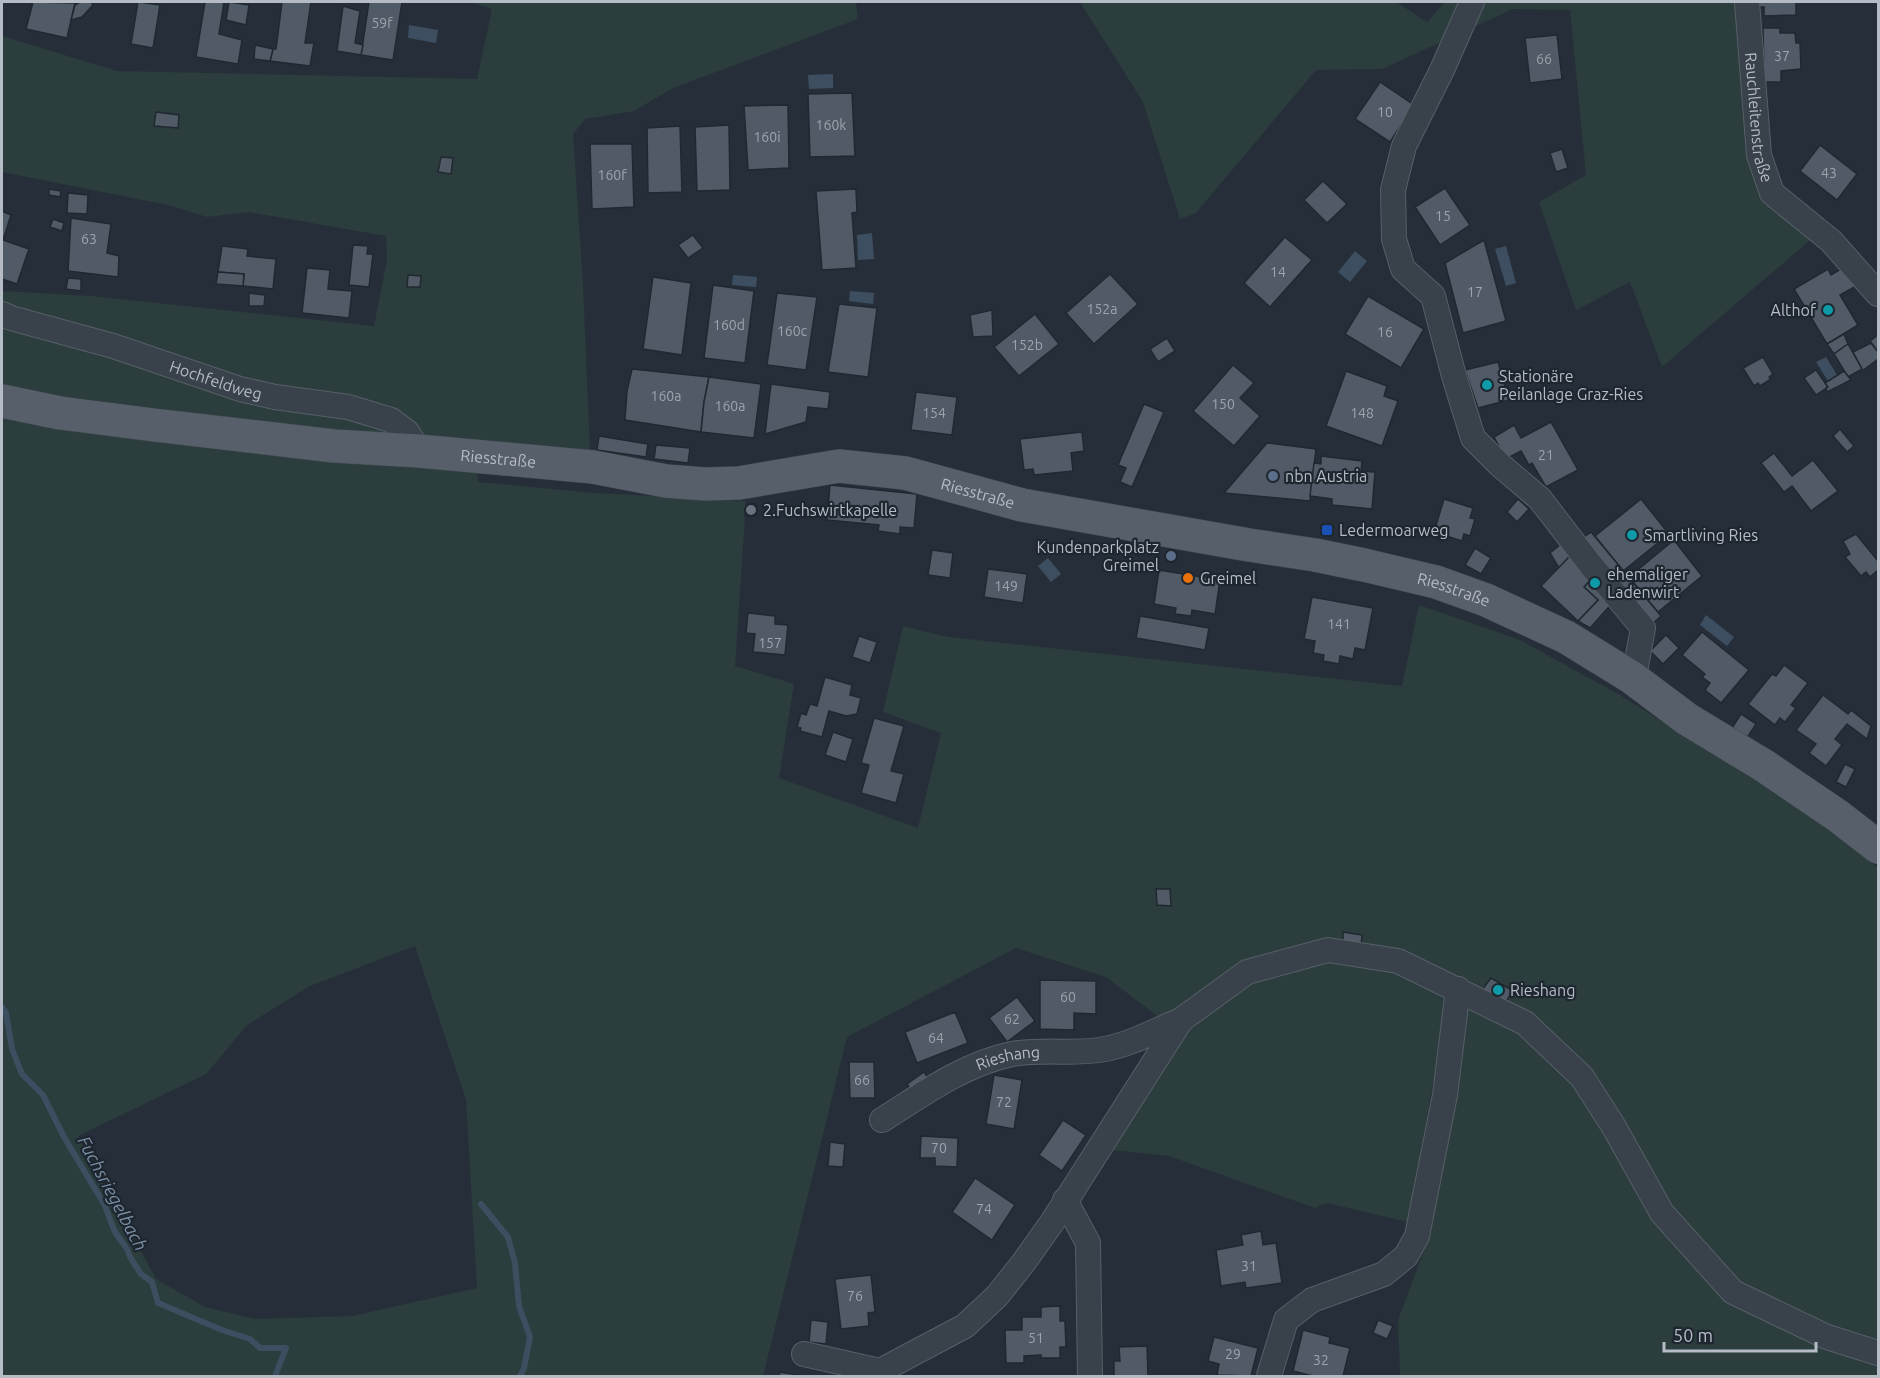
<svg xmlns="http://www.w3.org/2000/svg" width="1880" height="1378" font-family="Ubuntu,sans-serif">
  <style>
    .green { fill: #2b3d3c; fill-rule: evenodd }
    .water { fill: #3d4e60 }
    .lines { fill: none; stroke-linecap: round; stroke-linejoin: round }
    .stream { stroke: #3d4e60; stroke-width: 6 }
    .building { fill: #515b67; stroke: #202831; stroke-width: 1.5 }
    .minor-casing { stroke: #575f68; stroke-width: 26 }
    .primary-casing { stroke: #424a53; stroke-width: 34 }
    .minor { stroke: #39414a; stroke-width: 24 }
    .primary { stroke: #57606a; stroke-width: 33 }
    .culture-dot { fill: #0f9aa8; stroke: #1e262f; stroke-width: 2 }
    .service-dot { fill: #5c6f8a; stroke: #1e262f; stroke-width: 2 }
    .worship-dot { fill: #6b7280; stroke: #1e262f; stroke-width: 2 }
    .transit-dot { fill: #1a4fb4; stroke: #1e262f; stroke-width: 2 }
    .food-dot { fill: #e8710a; stroke: #1e262f; stroke-width: 2 }
    .labels { text-anchor: middle; dominant-baseline: central; stroke-width: 4.5; stroke-linejoin: round; paint-order: stroke }
    .number-label { font-size: 14px; fill: #9ca4ae }
    .street-label { font-size: 16px; fill: #b5bcc5; stroke: #1e262f }
    .poi-label { font-size: 16px; fill: #b5bcc5; stroke: #1e262f; text-anchor: start }
    .water-label { font-size: 18px; font-style: italic; fill: #798ea5; stroke: #1e262f }
  </style>
  <rect width="100%" height="100%" fill="#262f39"/>
  <g class="green">
    <path d="M471,2H856L858,19L673,88L634,111L585,119L573,134L583,285L590,450L475,441L478,482L594,493L746,501L735,666L794,684L779,778L918,828L941,733L883,712L903,626L948,637L1402,686L1419,605L1520,640L1620,695L1691,740L1789,799L1878,868V1371L1877,1376H1400L1398,1320L1431,1232L1467,1004L1447,1006L1408,1222L1327,1203L1315,1208L1169,1156L1112,1150L1173,1028L1106,977L1016,948L847,1037L763,1376H2V291L91,296L374,326L387,260L386,236L249,212L207,217L168,205L2,172V36L117,71L477,79L492,9ZM415,946L466,1100L477,1288L352,1316L255,1319L205,1307L156,1279L78,1136L206,1074L247,1025L310,986Z"/>
    <path d="M1080,2H1396L1427,22L1445,2H1740L1750,158L1814,237L1662,367L1630,282L1576,310L1539,202L1586,175L1570,10L1513,9L1382,69L1316,70L1196,213L1180,219L1143,102Z"/>
  </g>
  <g class="water">
    <path d="M409,25L438,30L436,43L408,38Z"/>
    <path d="M833,74V88L809,89L808,75Z"/>
    <path d="M872,233L874,259L858,260L857,235Z"/>
    <path d="M1506,246L1516,283L1506,286L1495,249Z"/>
    <path d="M1355,251L1367,261L1350,282L1338,272Z"/>
    <path d="M733,275L757,277L756,287L732,285Z"/>
    <path d="M850,291L874,293L873,304L849,301Z"/>
    <path d="M1826,357L1837,375L1828,381L1816,362Z"/>
    <path d="M1048,558L1061,574L1051,582L1038,566Z"/>
    <path d="M1706,615L1734,637L1727,646L1700,625Z"/>
  </g>
  <g class="lines">
    <g class="stream">
      <path d="M2,1007L6,1013L12,1049L22,1074L43,1095L64,1137L104,1204L115,1232L127,1249L130,1257L141,1274L152,1282L158,1303L222,1330L250,1339L260,1348H286L275,1376"/>
      <path d="M481,1204L508,1237L515,1263L519,1306L530,1337L524,1368L520,1376"/>
    </g>
  </g>
  <g class="building">
    <path d="M33,2L75,3L67,38L26,29Z"/>
    <path d="M80,2H91L93,5L82,17L71,20L75,5Z"/>
    <path d="M138,2L160,5L153,48L131,44Z"/>
    <path d="M205,2H224L219,34L242,40L238,64L196,57Z"/>
    <path d="M229,2L249,5L246,25L226,20Z"/>
    <path d="M282,2H311L305,43H314L310,66L270,61L273,49H276Z"/>
    <path d="M369,2H402L393,60L361,55Z"/>
    <path d="M1754,2H1796V15L1764,16V7H1754Z"/>
    <path d="M343,6L360,11L355,43L363,45L361,55L337,51Z"/>
    <path d="M1763,28H1780V33H1795L1796,43H1800L1801,69L1781,71V82H1764Z"/>
    <path d="M1557,35L1562,79L1530,83L1525,38Z"/>
    <path d="M255,45L273,49L270,61L254,59Z"/>
    <path d="M1380,82L1414,105L1390,142L1355,119Z"/>
    <path d="M852,93L855,156L810,157L808,94Z"/>
    <path d="M788,105L789,168L748,170L744,106Z"/>
    <path d="M156,112L179,115L178,128L154,126Z"/>
    <path d="M729,125L730,190L697,191L695,127Z"/>
    <path d="M680,126L682,192L648,193L647,128Z"/>
    <path d="M590,144H632L634,207L592,209Z"/>
    <path d="M1820,145L1857,174L1837,200L1800,171Z"/>
    <path d="M1562,149L1568,168L1556,172L1550,153Z"/>
    <path d="M441,157L453,158L451,174L438,172Z"/>
    <path d="M1323,181L1347,204L1327,223L1304,200Z"/>
    <path d="M1445,188L1470,225L1440,245L1415,207Z"/>
    <path d="M49,189L61,191L60,197L49,195Z"/>
    <path d="M856,189L857,212L852,213L856,268L822,270L816,191Z"/>
    <path d="M68,193L88,195L87,214L67,213Z"/>
    <path d="M2,211L11,215L3,240L29,249L17,284L2,279Z"/>
    <path d="M71,218L111,224L107,253L119,256L118,277L68,271Z"/>
    <path d="M53,219L64,223L62,231L50,227Z"/>
    <path d="M693,235L703,248L688,258L678,245Z"/>
    <path d="M1285,237L1312,260L1270,307L1244,283Z"/>
    <path d="M1484,240L1506,321L1463,333L1445,263Z"/>
    <path d="M353,245L368,246L367,254H373L369,287L349,285Z"/>
    <path d="M222,246L248,249L247,256L276,259L273,289L243,286L244,274L218,272Z"/>
    <path d="M1846,266L1858,285L1840,295L1858,325L1827,344L1794,289L1828,269L1831,275Z"/>
    <path d="M307,268L330,270L328,289L352,291L349,318L302,313Z"/>
    <path d="M218,272L244,274L243,286L216,284Z"/>
    <path d="M1110,274L1138,304L1094,344L1066,313Z"/>
    <path d="M408,275L421,276L420,287H407Z"/>
    <path d="M653,277L691,283L682,355L643,349Z"/>
    <path d="M68,278L81,279V291L66,289Z"/>
    <path d="M713,285L754,291L745,363L704,358Z"/>
    <path d="M249,293L265,295L264,306H249Z"/>
    <path d="M777,293L817,297L806,370L767,365Z"/>
    <path d="M1368,296L1424,329L1401,368L1345,334Z"/>
    <path d="M839,304L877,308L868,377L828,372Z"/>
    <path d="M992,310L993,336L973,337L970,315Z"/>
    <path d="M1035,314L1059,344L1019,376L994,347Z"/>
    <path d="M1844,334L1848,344L1834,354L1827,344Z"/>
    <path d="M1878,335V352L1870,341Z"/>
    <path d="M1167,338L1175,351L1158,362L1150,349Z"/>
    <path d="M1871,343L1878,352V359L1861,372L1859,370L1862,369L1853,352Z"/>
    <path d="M1848,344L1862,369L1848,377L1834,354Z"/>
    <path d="M1763,357L1773,374L1769,377L1771,379L1760,386L1758,383L1754,386L1743,368Z"/>
    <path d="M1498,362L1509,400L1478,408L1465,370Z"/>
    <path d="M1233,365L1254,383L1240,398L1260,416L1234,446L1193,411Z"/>
    <path d="M632,369L709,377L704,402L701,432L625,420L627,391Z"/>
    <path d="M1816,370L1828,387L1816,395L1804,378Z"/>
    <path d="M1346,371L1387,386L1384,396L1398,401L1382,446L1326,426Z"/>
    <path d="M1844,371L1851,380L1827,392L1826,388L1828,387L1825,383Z"/>
    <path d="M709,377L761,384L754,438L701,432L704,402Z"/>
    <path d="M771,384L830,392L828,409L808,407L806,422L765,434Z"/>
    <path d="M916,392L957,397L952,435L911,430Z"/>
    <path d="M1144,404L1164,412L1132,487L1120,482L1126,468L1118,465Z"/>
    <path d="M1551,422L1578,470L1546,487L1532,463L1529,465L1521,451L1506,459L1494,437L1514,425L1521,438Z"/>
    <path d="M1840,429L1854,446L1847,452L1833,436Z"/>
    <path d="M1082,432L1084,451L1071,453L1073,471L1034,475L1033,469L1024,470L1020,439Z"/>
    <path d="M599,436L648,444L646,457L597,450Z"/>
    <path d="M1267,443L1316,449L1310,501L1224,493Z"/>
    <path d="M656,445L690,448L688,463L654,459Z"/>
    <path d="M1774,453L1792,476L1813,460L1838,491L1811,511L1792,486L1784,492L1761,463Z"/>
    <path d="M1321,456L1362,461L1361,471L1375,472L1372,509L1332,505V499L1310,496L1314,463L1321,464Z"/>
    <path d="M830,485L917,494L914,528L900,527V534L878,531L879,525L827,520Z"/>
    <path d="M1444,499L1473,508L1470,518L1475,519L1470,536L1464,534L1462,541L1434,532Z"/>
    <path d="M1518,499L1529,509L1517,522L1507,512Z"/>
    <path d="M1641,499L1669,534L1623,571L1595,536Z"/>
    <path d="M746,504H756V516H745Z"/>
    <path d="M1591,532L1661,616L1650,626L1579,541Z"/>
    <path d="M1856,534L1878,561V570L1870,577L1866,572L1861,576L1845,557L1850,554L1843,541Z"/>
    <path d="M1566,540L1615,600L1590,628L1578,621L1598,600L1584,587L1592,578L1569,557L1559,568L1550,553Z"/>
    <path d="M1674,540L1702,576L1658,612L1629,577Z"/>
    <path d="M1475,548L1491,558L1481,574L1465,565Z"/>
    <path d="M932,550L953,553L950,578L928,575Z"/>
    <path d="M1569,557L1592,578L1584,587L1598,600L1578,621L1541,586Z"/>
    <path d="M988,569L1027,574L1023,603L984,597Z"/>
    <path d="M1159,570L1220,580L1215,614L1192,610L1191,616L1175,614L1176,608L1154,604Z"/>
    <path d="M1312,597L1373,608L1365,650L1355,648L1353,659L1340,656L1339,664L1323,661L1324,655L1313,653L1315,641L1304,639Z"/>
    <path d="M748,613L775,616V624L788,625L785,655L753,652L755,634L746,633Z"/>
    <path d="M1140,616L1209,628L1205,650L1136,638Z"/>
    <path d="M1702,632L1749,670L1721,703L1705,690L1710,683L1702,677L1705,674L1682,655Z"/>
    <path d="M1666,635L1679,648L1663,664L1650,651Z"/>
    <path d="M859,636L877,642L870,663L852,657Z"/>
    <path d="M1784,665L1808,683L1791,705L1796,708L1785,722L1780,718L1775,725L1748,704L1772,674L1776,676Z"/>
    <path d="M825,677L852,685L850,695L861,698L857,714L846,716L829,711L822,737L800,731L801,728L797,727L801,713L806,715L810,704L817,706Z"/>
    <path d="M1823,695L1848,714L1851,710L1871,726L1867,739L1847,724L1835,739L1842,745L1826,766L1809,753L1816,744L1796,730Z"/>
    <path d="M1741,714L1756,724L1747,738L1732,728Z"/>
    <path d="M874,718L904,726L891,771L904,774L896,803L861,793L869,765L861,763Z"/>
    <path d="M833,732L853,739L846,762L825,755Z"/>
    <path d="M1845,764L1855,769L1846,787L1836,782Z"/>
    <path d="M1156,889H1170L1171,906L1157,905Z"/>
    <path d="M1343,932L1362,935L1361,947L1343,945Z"/>
    <path d="M1491,978L1513,991L1505,1003L1482,990Z"/>
    <path d="M1040,980L1096,981V1014L1074,1013V1030L1040,1029Z"/>
    <path d="M1017,997L1035,1021L1007,1042L989,1018Z"/>
    <path d="M955,1012L968,1043L917,1063L905,1032Z"/>
    <path d="M849,1062H874L875,1098H850Z"/>
    <path d="M924,1072L931,1082L914,1094L907,1084Z"/>
    <path d="M994,1075L1022,1080L1014,1129L986,1124Z"/>
    <path d="M1063,1120L1086,1135L1062,1171L1039,1155Z"/>
    <path d="M921,1136L958,1138L957,1167L935,1166V1158H920Z"/>
    <path d="M830,1142L845,1144L843,1167L828,1166Z"/>
    <path d="M975,1178L1015,1205L992,1240L952,1212Z"/>
    <path d="M1261,1231L1263,1245L1276,1243L1282,1283L1246,1288L1245,1282L1221,1286L1216,1250L1243,1245L1241,1235Z"/>
    <path d="M871,1275L875,1312L868,1313L869,1326L841,1329L835,1279Z"/>
    <path d="M1060,1306V1321H1065L1066,1347H1060V1358H1041V1355L1024,1356V1363H1006L1005,1330H1022V1317H1041V1307Z"/>
    <path d="M811,1320L828,1322L826,1344L809,1342Z"/>
    <path d="M1378,1320L1393,1326L1387,1339L1373,1333Z"/>
    <path d="M1303,1330L1330,1337L1329,1343L1350,1348L1343,1376H1313L1293,1371Z"/>
    <path d="M1214,1337L1258,1348L1251,1376L1217,1375L1219,1364L1208,1361Z"/>
    <path d="M1147,1346L1148,1376H1114V1361H1120L1119,1347Z"/>
    <path d="M780,1372L804,1376H779Z"/>
  </g>
  <g class="lines">
    <g class="minor-casing">
      <g id="minor">
        <path d="M1472,2L1442,70L1404,146L1393,190L1394,239L1403,269L1433,296L1454,376L1473,438L1499,464L1540,499L1590,564L1643,628L1636,666L1631,677"/>
        <path id="s1" d="M1747,2L1759,155L1772,193L1831,241L1878,294"/>
        <path id="s2" d="M2,314L11,318L113,346L240,389L275,397L348,407L391,420L407,432L419,451"/>
        <path id="s3" d="M882,1120C923,1094 964,1064 1012,1054C1041,1049 1071,1054 1099,1050C1128,1046 1154,1031 1181,1020"/>
        <path d="M1065,1200L1088,1243L1090,1376"/>
        <path d="M804,1354L880,1371L965,1326L997,1296L1024,1262L1053,1221L1181,1020L1247,972L1328,950L1398,961L1525,1023L1582,1077L1614,1127L1662,1213L1733,1292L1827,1337L1878,1353"/>
        <path d="M1269,1376L1286,1320L1312,1300L1384,1274L1406,1256L1417,1236L1445,1095L1458,989"/>
      </g>
    </g>
    <g class="primary-casing">
      <g id="primary">
        <path id="s4" d="M2,401L60,413L154,425L334,446L419,451L593,467L666,481L705,484L739,483L839,466L905,473L1022,505L1249,545L1315,555L1364,565L1436,582L1486,600L1566,637L1631,677L1687,719L1763,765L1838,816L1878,847"/>
      </g>
    </g>
    <use href="#minor" class="minor"/>
    <use href="#primary" class="primary"/>
  </g>
  <g class="culture-dot">
    <circle cx="1828" cy="310" r="6"/>
    <circle cx="1487" cy="385" r="6"/>
    <circle cx="1632" cy="535" r="6"/>
    <circle cx="1595" cy="583" r="6"/>
    <circle cx="1498" cy="990" r="6"/>
  </g>
  <g class="service-dot">
    <circle cx="1273" cy="476" r="6"/>
    <circle cx="1171" cy="556" r="6"/>
  </g>
  <circle class="worship-dot" cx="751" cy="510" r="6"/>
  <rect class="transit-dot" x="1321" y="524" width="12" height="12" rx="3"/>
  <circle class="food-dot" cx="1188" cy="578" r="6"/>
  <g class="labels">
    <g class="number-label">
      <text x="382" y="23">59f</text>
      <text x="1782" y="56">37</text>
      <text x="1544" y="59">66</text>
      <text x="1385" y="112">10</text>
      <text x="831" y="125">160k</text>
      <text x="767" y="137">160i</text>
      <text x="1829" y="173">43</text>
      <text x="612" y="175">160f</text>
      <text x="1443" y="216">15</text>
      <text x="89" y="239">63</text>
      <text x="1278" y="272">14</text>
      <text x="1475" y="292">17</text>
      <text x="1102" y="309">152a</text>
      <text x="729" y="325">160d</text>
      <text x="792" y="331">160c</text>
      <text x="1385" y="332">16</text>
      <text x="1027" y="345">152b</text>
      <text x="666" y="396">160a</text>
      <text x="1223" y="404">150</text>
      <text x="730" y="406">160a</text>
      <text x="934" y="413">154</text>
      <text x="1362" y="413">148</text>
      <text x="1546" y="455">21</text>
      <text x="1006" y="586">149</text>
      <text x="1339" y="624">141</text>
      <text x="770" y="643">157</text>
      <text x="1068" y="997">60</text>
      <text x="1012" y="1019">62</text>
      <text x="936" y="1038">64</text>
      <text x="862" y="1080">66</text>
      <text x="1004" y="1102">72</text>
      <text x="939" y="1148">70</text>
      <text x="984" y="1209">74</text>
      <text x="1249" y="1266">31</text>
      <text x="855" y="1296">76</text>
      <text x="1036" y="1338">51</text>
      <text x="1233" y="1354">29</text>
      <text x="1321" y="1360">32</text>
    </g>
    <g class="street-label">
      <text stroke="none"><textPath href="#s1" startOffset="116">Rauchleitenstraße</textPath></text>
      <text stroke="none"><textPath href="#s2" startOffset="224">Hochfeldweg</textPath></text>
      <text stroke="none"><textPath href="#s4" startOffset="500">Riesstraße</textPath></text>
      <text stroke="none"><textPath href="#s4" startOffset="986">Riesstraße</textPath></text>
      <text stroke="none"><textPath href="#s4" startOffset="1472">Riesstraße</textPath></text>
      <text stroke="none"><textPath href="#s3" startOffset="142">Rieshang</textPath></text>
    </g>
    <g class="poi-label">
      <text x="1816" y="310" text-anchor="end">Althof</text>
      <text x="1499" y="376">Stationäre<tspan x="1499" dy="18">Peilanlage Graz-Ries</tspan></text>
      <text x="1285" y="476">nbn Austria</text>
      <text x="763" y="510">2.Fuchswirtkapelle</text>
      <text x="1339" y="530">Ledermoarweg</text>
      <text x="1644" y="535">Smartliving Ries</text>
      <text x="1159" y="547" text-anchor="end">Kundenparkplatz<tspan x="1159" dy="18">Greimel</tspan></text>
      <text x="1607" y="574">ehemaliger<tspan x="1607" dy="18">Ladenwirt</tspan></text>
      <text x="1200" y="578">Greimel</text>
      <text x="1510" y="990">Rieshang</text>
    </g>
    <g class="water-label">
      <text transform="translate(113 1193) rotate(62)">Fuchsriegelbach</text>
    </g>
  </g>
  <rect width="1880" height="1378" fill="none" stroke="#b5bcc5" stroke-width="6"/>
  <path d="M1664 1342v9h152v-9" fill="none" stroke="#b5bcc5" stroke-width="3"/>
  <text x="1673" y="1342" font-size="18" fill="#b5bcc5" stroke="#1e262f" stroke-width="4.5" paint-order="stroke">50 m</text>
</svg>
